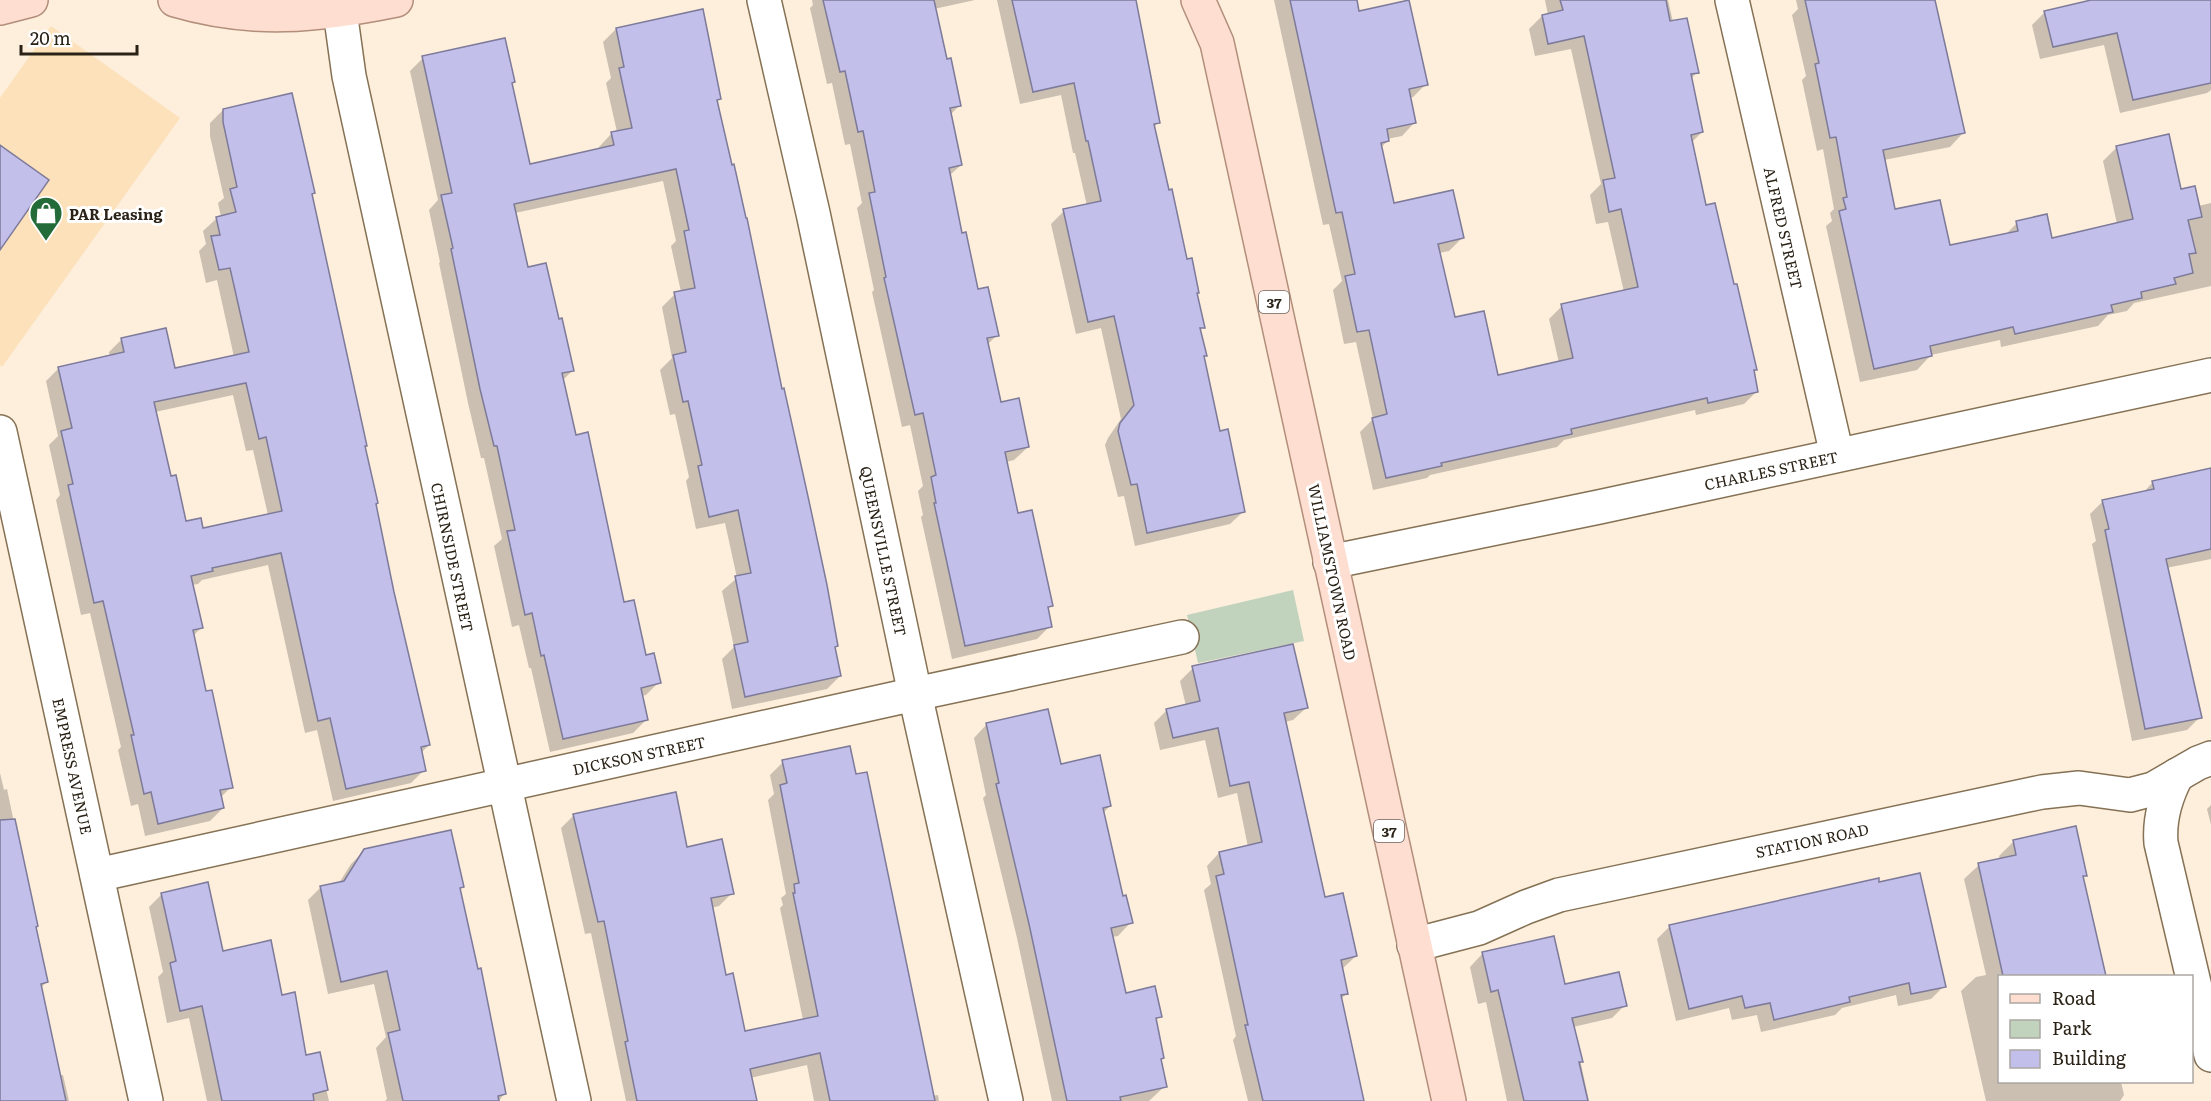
<svg xmlns="http://www.w3.org/2000/svg" width="2211" height="1101" font-family="Literata,serif">
  <style>
    .built { fill: #fce1ba }
    .green { fill: #c1d3bd }
    .shadow { fill: #0003; fill-rule: evenodd }
    .building { fill: #c3bfeb; stroke: #7d7a9a; stroke-width: 1.5; fill-rule: evenodd }
    .lines { fill: none; stroke-linecap: round; stroke-linejoin: round }
    .minor-casing { stroke: #857154; stroke-width: 36 }
    .major-casing { stroke: #b28e7b; stroke-width: 36 }
    .minor { stroke: #fff; stroke-width: 33 }
    .major { stroke: #fdded0; stroke-width: 33 }
    .labels { text-anchor: middle; dominant-baseline: central; stroke-width: 6; stroke-linejoin: round; paint-order: stroke }
    .shield { fill: #fff; stroke: #6a645c; stroke-width: 1.5 }
    .shield-label { font-size: 14px; font-weight: bold; fill: #2a2216 }
    .poi-label { font-size: 15px; font-weight: bold; fill: #2a2216; stroke: #fff; text-anchor: start }
    .street-label { font-size: 15px; fill: #2a2216; stroke: #fff }
  </style>
  <rect width="100%" height="100%" fill="#fdefdc"/>
  <path class="built" d="M51,26L180,118L2,367L0,365V98Z"/>
  <path class="green" d="M1293,590L1304,641L1198,663L1187,615Z"/>
  <g class="shadow">
    <path d="M812,0H975L934,9L945,61L960,105L950,115L961,165L949,176L961,235L977,291L997,335L987,345L1000,404L1028,447L1014,460L1006,462L1017,515L1051,605L1047,610L1050,626L1037,639L952,659L921,517L923,515L918,491L923,486L910,425L902,427L872,292L874,290L857,208L862,203L850,144L845,145L832,83L827,84L810,8L813,5Z"/>
    <path d="M997,0H1135L1159,122L1154,127L1186,260L1198,292L1196,294L1203,327L1199,331L1205,355L1202,358L1219,433L1244,511L1230,524L1135,546L1124,496L1118,497L1105,445L1108,438L1121,419L1101,328L1076,334L1051,224L1064,211L1087,206L1075,153H1073L1061,95L1020,104Z"/>
    <path d="M1274,0H1355L1358,13L1426,84L1413,97L1409,98L1415,122L1402,136L1387,139L1388,141L1380,148L1393,205L1462,238L1449,251L1439,253L1454,319L1497,377L1559,363L1549,319L1562,306L1624,292L1608,222L1596,224L1590,195L1601,184L1571,49L1535,56L1529,29L1542,16L1548,15L1545,0H1668L1673,22L1697,72L1691,79L1702,132L1691,143L1705,206L1733,286L1755,369L1752,372L1757,391L1744,404L1696,415L1695,410L1564,440L1557,447L1430,475L1427,478L1373,490L1360,432L1373,419L1356,342L1344,344L1333,290L1342,281L1329,224L1323,225Z"/>
    <path d="M1796,0H1913L1963,133L1950,147L1884,160L1894,211L1949,247L2004,236L2017,223L2051,240L2117,224L2103,161L2117,147L2198,206L2211,203V286L2134,303L2127,311L2108,315L2098,326L2001,347L2000,340L1931,355L1917,370L1860,382L1826,226L1832,221L1830,213L1834,209L1823,149L1817,151L1802,80L1806,76L1792,15L1798,9Z"/>
    <path d="M2098,0H2208L2211,38V90L2207,93L2120,113L2104,45L2040,59L2032,25L2045,12Z"/>
    <path d="M616,29L720,98L716,102L840,676L827,689L732,709L722,659L734,647L722,591L737,578L725,523L696,529L686,481L689,477L675,414L670,415L660,370L672,358L662,307L675,294L681,292L671,246L676,241L663,181L515,213L527,269L557,321L573,370L563,380L575,436L623,603L645,657L659,682L646,695L641,696L646,720L633,733L550,752L531,668H529L519,625L512,627L494,546L502,539L484,458H481L468,403L439,263L440,262L429,210L438,200L410,71L423,58L513,82L510,85L529,166L600,150L599,147L612,133L617,132L606,83L611,78L603,42Z"/>
    <path d="M223,110L311,195L393,592L429,745L421,753L424,770L411,783L333,801L317,730L305,733L268,565L202,580L198,584L192,585L201,628L193,636L205,693L231,787L220,798L223,808L210,821L145,836L138,804L131,806L118,750L121,747L90,613L81,615L56,500L60,495L49,445L58,436L46,381L59,368L110,357L109,352L122,339L174,370L234,357L217,280L206,283L199,251L206,244L203,231L217,218L221,217L218,203L224,198L210,136V123ZM233,395L246,451L253,450L268,515L202,530L185,523L170,478L155,412Z"/>
    <path d="M2211,470V559L2166,568L2200,717L2187,730L2132,741L2092,544L2096,541L2090,514L2103,501L2143,493L2153,482Z"/>
    <path d="M1193,668L1306,708L1293,720L1285,722L1323,899L1356,956L1342,969L1347,993L1340,1000L1362,1101H1248L1233,1040L1236,1036L1204,890L1211,884L1207,866L1219,853L1248,847L1237,793L1218,798L1205,740L1160,750L1154,723L1167,710L1186,706L1180,681Z"/>
    <path d="M987,724L1060,766L1110,806L1103,813L1122,897L1131,922L1118,936L1112,937L1125,995L1160,1016L1155,1021L1163,1058L1159,1061L1165,1086L1149,1101H1052L1017,938L983,798L986,795L974,738Z"/>
    <path d="M783,762L932,1096L938,1095L939,1101H814L807,1065L750,1078L755,1101H626L591,933L585,934L561,828L574,815L686,848L732,893L719,906L711,908L725,976L744,1033L803,1020L780,908L783,905L781,898L786,894L768,800L774,794L770,775Z"/>
    <path d="M0,773L4,790L7,789L47,981L41,988L59,1075H63L69,1101H0Z"/>
    <path d="M2211,805V825L2207,809Z"/>
    <path d="M2014,841L2085,875L2082,878L2105,976H2000V1082H2121L2124,1095L2120,1101H1986L1961,991L1976,977L1986,975L1964,879L1979,865L2000,860L1999,856Z"/>
    <path d="M364,851L462,886L459,889L504,1094L499,1101H385L387,1099L376,1048L386,1037L374,984L328,994L308,900L321,887L339,883L351,864Z"/>
    <path d="M162,894L222,953L305,1057L318,1054L329,1101H207L189,1018L167,1023L158,977L163,972L149,907Z"/>
    <path d="M1670,926L1944,986L1931,999L1898,1006L1896,995L1842,1008L1835,1015L1761,1032L1757,1015L1732,1020L1729,1008L1676,1021L1657,939Z"/>
    <path d="M1483,953L1564,986L1625,1005L1612,1018L1573,1027L1589,1101H1507L1486,1002L1478,1004L1470,967Z"/>
  </g>
  <g class="building">
    <path d="M823,0H934L947,59L951,58L961,106L950,108L962,165L949,168L962,233L966,232L978,289L988,287L999,336L987,338L1001,402L1019,398L1029,447L1005,452L1018,513L1032,510L1053,606L1048,607L1052,627L965,646L934,503H936L931,477L936,475L923,413L915,415L884,278L886,277L869,193L875,192L863,131L858,132L845,71L840,72Z"/>
    <path d="M1012,0H1136L1160,123L1154,124L1169,190L1172,189L1187,259L1192,258L1199,293H1197L1205,328H1200L1207,356H1204L1220,431L1228,429L1245,512L1147,533L1137,484L1131,485L1118,431L1120,423L1134,405L1114,316L1088,322L1063,209L1101,201L1088,141H1086L1074,83L1033,92Z"/>
    <path d="M1290,0H1357L1359,11L1409,0L1428,85L1409,89L1416,123L1387,129L1389,141L1381,143L1394,203L1453,190L1464,238L1438,244L1455,317L1484,311L1498,375L1573,358L1561,304L1638,287L1621,209L1609,212L1603,180L1615,178L1584,36L1548,44L1542,15L1563,10L1560,0H1666L1670,21L1687,18L1699,73L1691,74L1703,132L1691,135L1706,205L1715,203L1734,284H1737L1757,370H1754L1758,392L1708,403L1707,398L1571,429L1572,434L1441,463L1442,466L1386,478L1372,418L1387,414L1369,330L1357,332L1345,276L1355,274L1342,212L1336,213Z"/>
    <path d="M1805,0H1935L1965,133L1883,150L1895,209L1940,200L1950,245L2018,231L2016,221L2047,214L2052,238L2133,219L2116,146L2169,134L2181,189L2195,186L2202,217L2188,220L2196,253L2189,254L2193,273L2174,278L2176,284L2141,292L2142,298L2111,305L2113,312L2015,334L2013,327L1930,346L1932,356L1874,369L1839,211L1846,209L1843,198L1847,197L1836,137L1830,138L1815,64L1819,63Z"/>
    <path d="M2091,0H2211V83L2133,100L2117,33L2053,47L2044,11Z"/>
    <path d="M703,9L721,99L717,100L732,165L734,164L746,218H747L782,389L784,388L809,501L827,585L838,646L835,647L841,676L745,697L734,645L748,642L735,576L751,573L738,510L709,517L698,466L702,465L688,401L683,402L673,355L686,352L674,292L695,288L684,231L689,230L676,169L514,204L528,267L546,263L559,319L562,318L574,371L562,373L576,435L588,432L624,602L634,600L646,655L654,653L661,683L641,688L648,720L563,739L544,655L541,656L532,613L525,615L507,531L515,530L497,446H494L480,389L451,249L453,248L441,195L452,193L422,56L505,38L515,82L512,83L530,164L614,145L611,132L632,128L619,68L624,67L616,28Z"/>
    <path d="M292,93L315,193L312,194L367,446H365L378,503L376,504L394,592L430,745L421,747L426,771L346,789L330,718L318,721L281,553L212,568L213,571L191,576L203,628L193,630L206,691L212,690L233,788L220,790L224,808L158,824L151,792L144,794L131,735H134L103,601L94,603L68,485L73,484L61,431L72,428L58,367L124,352L121,338L166,328L175,368L249,352L230,268L219,270L211,236L220,235L216,217L236,212L230,189L237,187L223,122V109ZM246,383L259,439L266,437L282,511L203,528L201,518L186,521L176,475L171,476L154,402Z"/>
    <path d="M0,145L49,180L0,250Z"/>
    <path d="M2211,468V549L2166,559L2202,718L2145,729L2105,530L2109,529L2102,500L2154,489L2152,481Z"/>
    <path d="M1293,644L1308,708L1284,713L1325,897L1343,893L1357,956L1341,960L1348,994L1341,995L1364,1101H1263L1245,1025H1248L1216,876L1224,874L1219,852L1262,842L1249,782L1230,786L1218,728L1173,738L1166,709L1200,701L1192,666Z"/>
    <path d="M1048,709L1061,764L1100,755L1111,806L1103,808L1123,896L1126,895L1133,923L1111,928L1126,993L1155,986L1162,1017L1156,1018L1164,1058L1161,1059L1167,1087L1120,1097L1121,1101H1067L1029,924L996,784L999,783L986,723Z"/>
    <path d="M850,746L856,774L867,772L935,1101H830L820,1053L750,1069L757,1101H637L625,1042L628,1041L604,921L598,922L573,814L676,792L687,847L722,839L734,894L711,898L726,975L733,973L745,1031L818,1016L793,893H795L794,884L799,883L780,785L787,783L782,760Z"/>
    <path d="M15,819L38,926L36,927L48,982L41,984L66,1101H0V820Z"/>
    <path d="M2076,826L2087,876H2083L2106,976H2003L1978,863L2016,855L2013,840Z"/>
    <path d="M451,830L464,887L460,888L478,969L481,968L506,1094L498,1096L499,1101H403L388,1033L400,1030L387,971L341,982L320,886L344,881L364,849Z"/>
    <path d="M1920,873L1946,987L1911,994L1909,983L1849,997L1850,1002L1774,1020L1770,1003L1745,1008L1742,996L1689,1009L1669,925L1879,878V882Z"/>
    <path d="M208,882L223,951L271,940L282,995L295,992L306,1055L320,1052L328,1090L313,1094L314,1101H222L202,1006L180,1011L170,963L176,961L161,893Z"/>
    <path d="M1554,936L1565,984L1619,972L1627,1006L1572,1018L1583,1062H1579L1588,1101H1524L1498,990L1491,992L1482,952Z"/>
  </g>
  <g class="lines">
    <g class="minor-casing">
      <g id="minor">
        <path d="M764,0L813,213L915,694L1006,1101"/>
        <path d="M1732,0L1837,455"/>
        <path d="M340,11L349,76L574,1101"/>
        <path d="M0,432L146,1101"/>
        <path d="M1330,562L1599,507L2211,375"/>
        <path d="M2177,775C2166,796 2159,820 2161,843L2211,1055"/>
        <path d="M97,875L915,694L1182,637"/>
        <path d="M1414,945L1479,928L1526,907L1559,895L2042,792L2079,788L2130,795L2153,789L2198,763L2211,758"/>
      </g>
    </g>
    <g class="major-casing">
      <g id="major">
        <path d="M175,0C253,23 317,16 396,0"/>
        <path d="M1198,0L1217,43L1449,1101"/>
        <path d="M0,8L31,0"/>
      </g>
    </g>
    <use href="#minor" class="minor"/>
    <use href="#major" class="major"/>
  </g>
  <defs>
    <g id="shop-pin" transform="scale(1.725)"><path d="M0 17L-7.5 6A9.5 9.5 0 1 1 7.5 6Z" fill="#236b38" stroke="#fff"/><path d="M-5-2.5h2.3a2.7 3.5 0 0 1 5.4 0H5L5.5 6h-11ZM-1.5-2.5h3a1.5 2.3 0 0 0-3 0Z" fill="#fff"/></g>
  </defs>
  <g fill-rule="evenodd">
    <use href="#shop-pin" x="46" y="213"/>
  </g>
  <g class="labels">
    <g class="shield">
      <rect x="1259" y="291" width="30" height="22" rx="4.5"/>
      <rect x="1374" y="820" width="30" height="22" rx="4.5"/>
    </g>
    <g class="shield-label">
      <text x="1274" y="302">37</text>
      <text x="1389" y="831">37</text>
    </g>
    <g class="poi-label">
      <text x="69" y="213">PAR Leasing</text>
    </g>
    <g class="street-label">
      <text transform="translate(1784 228) rotate(77)">ALFRED STREET</text>
      <text transform="translate(1771 470) rotate(-12)">CHARLES STREET</text>
      <text transform="translate(884 551) rotate(78)">QUEENSVILLE STREET</text>
      <text transform="translate(453 557) rotate(78)">CHIRNSIDE STREET</text>
      <text transform="translate(1333 572) rotate(78)">WILLIAMSTOWN ROAD</text>
      <text transform="translate(639 755) rotate(-12)">DICKSON STREET</text>
      <text transform="translate(73 766) rotate(78)">EMPRESS AVENUE</text>
      <text transform="translate(1812 840) rotate(-12)">STATION ROAD</text>
    </g>
  </g>
  <rect x="1998" y="975" width="195" height="108" fill="#ffffff" stroke="#aaa7a2" stroke-width="1.5"/>
  <rect x="2010" y="994" width="30" height="9" fill="#fdded0" stroke="#aaa7a2" stroke-width="1.5"/>
  <text x="2052" y="1005" font-size="18" fill="#2a2216">Road</text>
  <rect x="2010" y="1020" width="30" height="18" fill="#c1d3bd" stroke="#aaa7a2" stroke-width="1.5"/>
  <text x="2052" y="1035" font-size="18" fill="#2a2216">Park</text>
  <rect x="2010" y="1050" width="30" height="18" fill="#c3bfeb" stroke="#aaa7a2" stroke-width="1.5"/>
  <text x="2052" y="1065" font-size="18" fill="#2a2216">Building</text>
  <path d="M21 45v9h116v-9" fill="none" stroke="#2a2216" stroke-width="3"/>
  <text x="30" y="45" font-size="18" fill="#2a2216" stroke="#ffffff" stroke-width="4.5" paint-order="stroke">20 m</text>
</svg>
